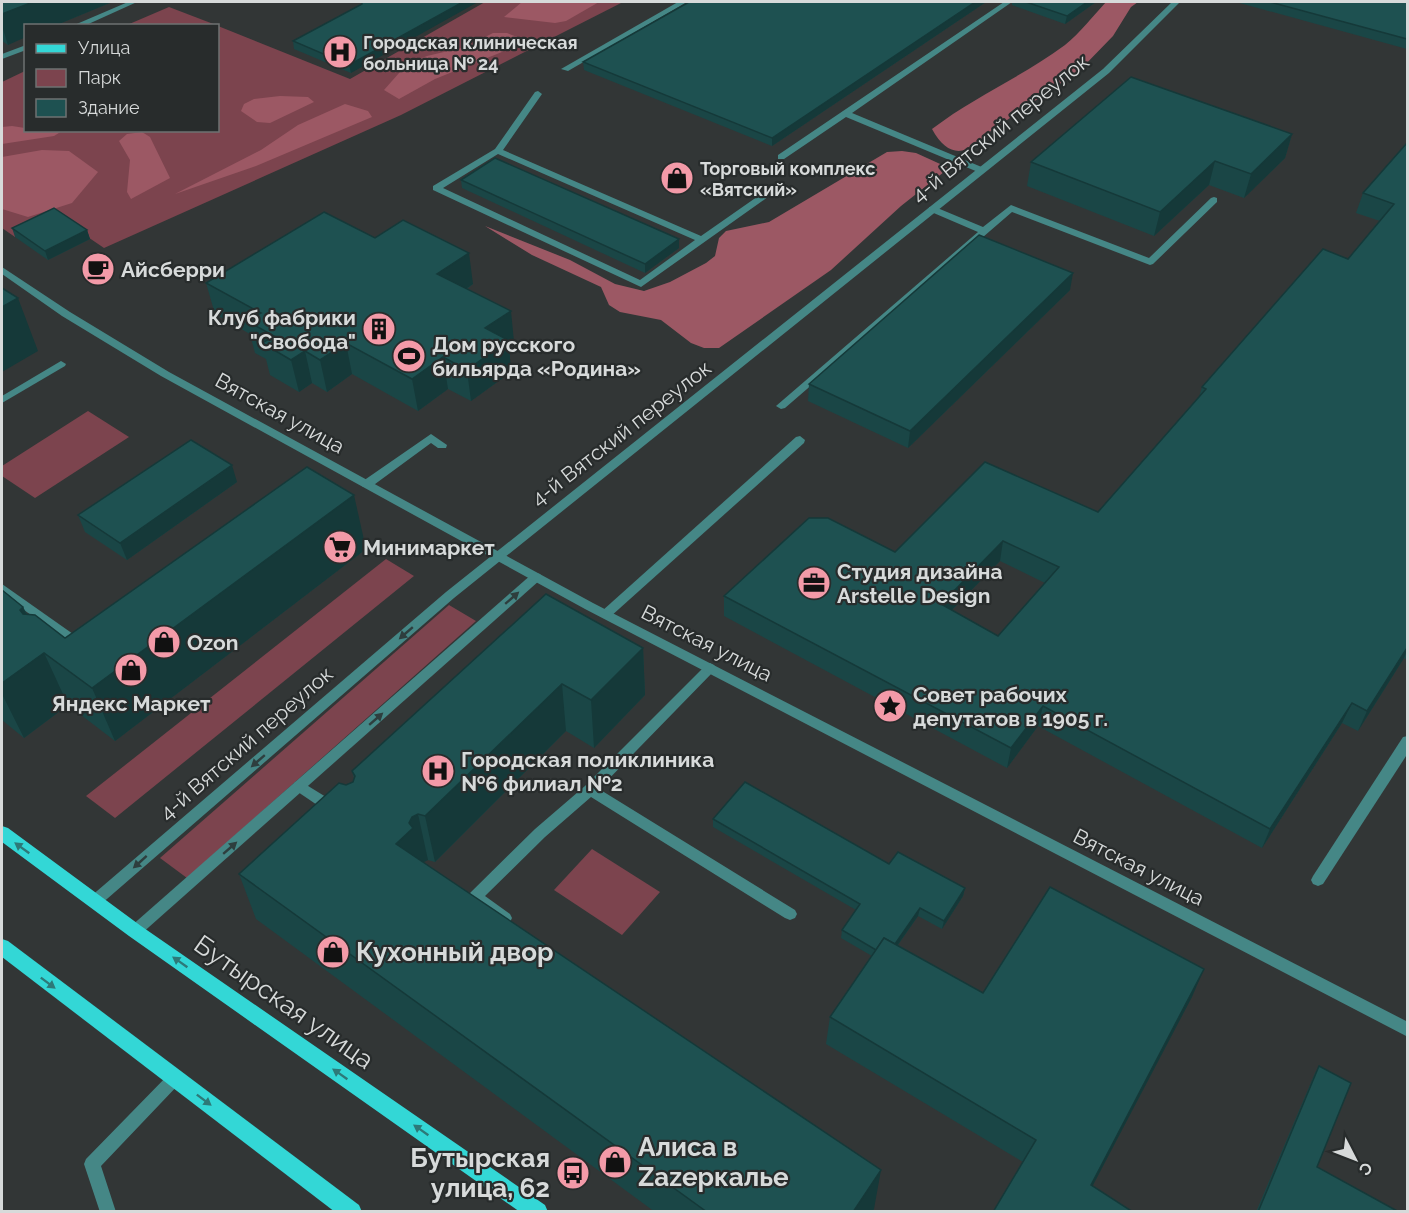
<svg xmlns="http://www.w3.org/2000/svg" width="1409" height="1213" font-family="Raleway,sans-serif">
  <style>
    .green { fill: #7c444e }
    .forest { fill: #9c5864 }
    .lines { fill: none; stroke-linecap: round; stroke-linejoin: round }
    .service { fill: #458786; fill-rule: evenodd }
    .minor { fill: #458786; fill-rule: evenodd }
    .tertiary { fill: #458786; fill-rule: evenodd }
    .primary { fill: #33d7d6; fill-rule: evenodd }
    .wall { fill: #1a4646; fill-rule: evenodd }
    .shaded-wall { fill: #153939 }
    .building { fill: #1e5151; stroke: #153939; stroke-width: 1.5; fill-rule: evenodd }
    .oneway { fill: #2e3e3e }
    .oneway2 { fill: #2d7978 }
    .labels { text-anchor: middle; dominant-baseline: central; stroke-width: 4.5; stroke-linejoin: round; paint-order: stroke }
    .far-poi-label { font-size: 18px; font-weight: bold; fill: #d7dada; stroke: #282c2c; text-anchor: start }
    .street-label { font-size: 21px; fill: #d7dada; stroke: #282c2c }
    .poi-label { font-size: 21px; font-weight: bold; fill: #d7dada; stroke: #282c2c; text-anchor: start }
    .near-poi-label { font-size: 26px; font-weight: bold; fill: #d7dada; stroke: #282c2c; text-anchor: start }
    .near-street-label { font-size: 26px; fill: #d7dada; stroke: #282c2c }
  </style>
  <rect width="100%" height="100%" fill="#323636"/>
  <g class="green">
    <path d="M485,2H623L401,115L104,248L57,216L15,237L2,228V82L25,71L26,130H218V26L350,79Z"/>
    <path d="M169,7L216,25H127Z"/>
    <path d="M88,411L129,437L35,498L2,476V466Z"/>
    <path d="M386,559L414,576L115,818L86,796Z"/>
    <path d="M449,605L476,621L187,878L160,858Z"/>
    <path d="M592,849L660,892L622,935L554,890Z"/>
  </g>
  <g class="forest">
    <path d="M522,2H599L566,21L555,23L504,17Z"/>
    <path d="M1106,2H1138L1131,7L1113,36L1080,70L988,133C968,156 948,159 932,129C975,96 1022,77 1065,45C1080,33 1093,16 1106,2Z"/>
    <path d="M493,33H507L525,40L519,45L435,79L399,99L384,90L407,64L427,56L465,47Z"/>
    <path d="M280,96L308,97L314,102L270,123L257,122L241,111L244,104L254,99Z"/>
    <path d="M345,104L368,111L372,117L256,166L175,194L261,150L298,125Z"/>
    <path d="M12,126L25,128L26,130L62,131L54,136L2,144V127Z"/>
    <path d="M142,132L150,137L170,178L131,199L127,192L130,160L119,141L127,134Z"/>
    <path d="M42,150L69,151L98,172L72,203L28,217L2,209V157Z"/>
    <path d="M902,151L916,153L949,168L901,206L831,270L719,348H704L691,343L661,320L620,312L609,305L601,287L532,255L485,226L570,260L615,284L644,291L670,282L706,263L715,256L719,238L726,231L769,222L887,152Z"/>
  </g>
  <g class="lines">
    <g class="service">
      <path d="M128,2H137L84,26H72Z"/>
      <path d="M678,2H687L568,71L561,69Z"/>
      <path d="M1004,2H1012L852,113L984,168V172H978L846,117L784,159H778V155Z"/>
      <path d="M26,45V50L2,59V54Z"/>
      <path d="M538,91L542,94L503,150L701,236L767,190H773L775,192L641,287L433,190V186L495,149L535,92ZM498,154L695,240L640,280L443,188Z"/>
      <path d="M1214,197L1217,198V202L1153,264L1150,265L1012,212L785,408L781,409L776,406L978,232L929,211V207H935L983,227L1011,205L1149,258L1211,198Z"/>
      <path d="M61,361L66,364L65,366L2,403V396Z"/>
      <path d="M431,434L447,445L446,448H438L431,443L371,487H363L361,484L363,481Z"/>
      <path d="M800,436L805,440L804,443L610,617H602L600,614L602,611L796,437Z"/>
      <path d="M2,584L83,641L85,644L83,647H75L2,594Z"/>
      <path d="M710,663L714,665L716,668L714,671L599,789L795,910L797,914L795,918L790,920L785,918L591,797L545,837L485,896L510,914L512,918L510,922L505,924L500,922L470,901L468,897L470,893L535,829L585,786L706,665Z"/>
      <path d="M1408,736V753L1323,884L1318,886L1313,884L1311,880L1313,876L1403,737Z"/>
      <path d="M300,781L339,805L341,809L339,813L334,814L329,813L295,790L293,786L295,782Z"/>
      <path d="M175,1071L180,1073L183,1078L180,1083L101,1166L116,1212H100L84,1164L86,1159L170,1073Z"/>
    </g>
    <g class="minor">
      <path d="M1172,2H1180L1109,73L454,598L100,905L95,907L90,905L88,901L90,897L446,592L1103,69Z"/>
      <path d="M536,573L540,574L542,577L540,580L140,935L135,937L130,935L128,931L130,927L532,574Z"/>
    </g>
    <path class="tertiary" d="M2,267L70,312L169,372L593,603L1408,1022V1037L585,609L161,376L62,316L2,274Z"/>
    <g class="primary">
      <path d="M2,826L8,828L141,926L545,1205L548,1212H520L129,936L2,842Z"/>
      <path d="M2,939L8,941L359,1205L362,1212H335L2,957Z"/>
    </g>
  </g>
  <g class="wall">
    <path d="M2,2H112L54,26H26L8,45L2,41Z"/>
    <path d="M986,2L772,146L584,70L583,62Z"/>
    <path d="M1012,2H1096L1065,24L1012,5Z"/>
    <path d="M1236,2H1407V49Z"/>
    <path d="M362,4L351,73L294,49L293,41Z"/>
    <path d="M1292,134L1285,158L1244,198L1209,185L1154,236L1027,186L1031,162Z"/>
    <path d="M1407,143V660L1404,658L1358,731L1342,723L1262,848L1038,726L1007,768L724,616V596L895,552L1098,512L1199,397L1202,387L1348,259L1380,221L1356,213L1363,193ZM1000,561L1045,583L998,636L952,610Z"/>
    <path d="M461,180L679,248L645,273L462,188Z"/>
    <path d="M12,228L87,230L90,239L48,260L15,237Z"/>
    <path d="M375,238L473,284L467,289L514,342L509,346L511,372L471,401L448,389L418,411L352,374L327,392L312,383L299,392L270,375L266,359L255,353L250,334L215,314L206,283Z"/>
    <path d="M1070,290L908,448L808,401L809,384Z"/>
    <path d="M237,482L127,560L85,532L78,515Z"/>
    <path d="M366,549L115,741L68,705L24,738L2,720V590L23,607L27,614L65,638Z"/>
    <path d="M643,648L645,695L594,748L566,731L435,862L428,860L423,862L874,1209L872,1212H655L256,919L239,874L346,785L353,782L354,778L352,771Z"/>
    <path d="M713,819L889,864L965,888L963,896L942,929L918,916L898,945L983,993L1192,997L1023,1162L826,1044L830,1017L872,956L841,938L842,930L856,910L713,827Z"/>
    <path d="M1319,1066L1317,1167L1399,1212H1256L1315,1073Z"/>
  </g>
  <g class="shaded-wall">
    <path d="M33,2H112L54,26H26V37L8,45L2,26V14Z"/>
    <path d="M463,2H478L351,73L349,65Z"/>
    <path d="M975,2H986L772,146V138Z"/>
    <path d="M1087,2H1096L1065,24L1067,16Z"/>
    <path d="M1292,134L1285,158L1244,198L1251,174Z"/>
    <path d="M1215,161L1209,185L1154,236L1160,212Z"/>
    <path d="M87,230L90,239L48,260L45,251Z"/>
    <path d="M679,239V248L645,273V264Z"/>
    <path d="M469,253L473,284L442,305L437,274Z"/>
    <path d="M1073,273L1070,290L908,448L910,431Z"/>
    <path d="M18,298L38,351L2,372V307Z"/>
    <path d="M511,311L514,342L509,346L511,372L471,401L467,370L485,328Z"/>
    <path d="M346,343L352,374L327,392L320,360Z"/>
    <path d="M305,351L312,383L299,392L291,360Z"/>
    <path d="M443,357L448,389L418,411L412,379Z"/>
    <path d="M232,465L237,482L127,560L120,543Z"/>
    <path d="M354,495L366,549L115,741L92,688Z"/>
    <path d="M1003,541L1000,561L938,624L941,604Z"/>
    <path d="M23,607L68,705L24,738L2,694V683L20,610Z"/>
    <path d="M643,648L645,695L594,748L591,700Z"/>
    <path d="M1407,648V651L1404,658L1358,731L1367,711Z"/>
    <path d="M562,684L566,731L435,862L425,816Z"/>
    <path d="M1352,703L1342,723L1262,848L1270,829Z"/>
    <path d="M1043,706L1038,726L1007,768L1011,748Z"/>
    <path d="M418,814L428,860L422,863L396,844L412,817Z"/>
    <path d="M965,888L963,896L942,929L944,921Z"/>
    <path d="M920,908L918,916L885,963L886,955Z"/>
    <path d="M1204,969L1192,997L1080,1210L1091,1185Z"/>
    <path d="M881,1170L874,1209L872,1212H853Z"/>
  </g>
  <g class="building">
    <path d="M2,2H33L2,14Z"/>
    <path d="M362,2H463L349,65L293,41L362,4Z"/>
    <path d="M689,2H975L772,138L583,62Z"/>
    <path d="M1026,2H1087L1067,16Z"/>
    <path d="M1270,2H1407V39Z"/>
    <path d="M1131,77L1292,134L1251,174L1215,161L1160,212L1031,162Z"/>
    <path d="M1407,143V648L1367,711L1352,703L1270,829L1043,706L1011,748L724,596L809,518H828L895,552L985,462L1098,512L1206,389L1202,387L1323,249L1348,259L1394,204L1363,193ZM1003,541L1059,567L998,636L941,604Z"/>
    <path d="M495,158L679,239L645,264L461,180Z"/>
    <path d="M54,208L87,230L45,251L12,228Z"/>
    <path d="M324,212L375,238L403,220L469,253L437,274L511,311L485,328L508,340L467,370L443,357L412,379L346,343L320,360L305,351L291,360L262,343L274,336L247,321L261,313L206,283Z"/>
    <path d="M979,235L1073,273L910,431L809,384Z"/>
    <path d="M2,288L18,298L2,307Z"/>
    <path d="M191,440L232,465L120,543L78,515Z"/>
    <path d="M307,467L354,495L92,688L44,653L2,683V590L23,607L20,610L23,614L35,615L65,638Z"/>
    <path d="M546,594L643,648L591,700L562,684L425,816L418,814L412,817L409,823L413,828L396,844L881,1170L853,1212H707L239,874L339,783L346,785L353,782L355,776L352,771Z"/>
    <path d="M745,782L889,864L898,852L965,888L944,921L920,908L895,944L884,938L876,950L842,930L860,904L713,819Z"/>
    <path d="M1050,887L1204,969L1091,1185L1133,1212H993L1036,1140L830,1017L884,938L983,993Z"/>
    <path d="M1319,1066L1351,1083L1317,1167L1399,1212H1258Z"/>
  </g>
  <defs><path id="oneway-solid" d="M-6-.8H1V-3.2L6.5 0L1 3.2V.8H-6Z" transform="scale(1.5)"/></defs>
  <g class="oneway">
    <use href="#oneway-solid" transform="translate(512 598) rotate(-41)"/>
    <use href="#oneway-solid" transform="translate(406 633) rotate(139)"/>
    <use href="#oneway-solid" transform="translate(376 719) rotate(-41)"/>
    <use href="#oneway-solid" transform="translate(258 761) rotate(139)"/>
    <use href="#oneway-solid" transform="translate(230 848) rotate(-41)"/>
    <use href="#oneway-solid" transform="translate(140 862) rotate(138)"/>
  </g>
  <g class="oneway2">
    <use href="#oneway-solid" transform="translate(22 848) rotate(-144)"/>
    <use href="#oneway-solid" transform="translate(180 962) rotate(-145)"/>
    <use href="#oneway-solid" transform="translate(48 983) rotate(37)"/>
    <use href="#oneway-solid" transform="translate(340 1074) rotate(-145)"/>
    <use href="#oneway-solid" transform="translate(204 1100) rotate(37)"/>
    <use href="#oneway-solid" transform="translate(421 1130) rotate(-145)"/>
  </g>
  <defs>
    <g id="hospital-disc" transform="scale(1.725)"><circle r="9.5" fill="#f39aa8" stroke="#282c2c"/><path d="M-5-5h3v3.5h4V-5h3V5h-3V1.5h-4V5h-3Z" fill="#111"/></g>
    <g id="shop-disc" transform="scale(1.725)"><circle r="9.5" fill="#f39aa8" stroke="#282c2c"/><path d="M-5-2.5h2.3a2.7 3.5 0 0 1 5.4 0H5L5.5 6h-11ZM-1.5-2.5h3a1.5 2.3 0 0 0-3 0Z" fill="#111"/></g>
    <g id="cafe-disc" transform="scale(1.725)"><circle r="9.5" fill="#f39aa8" stroke="#282c2c"/><path d="M-5.5-4.5H6V0H3Q3 3.5 0 3.5H-2.5Q-5.5 3.5-5.5 0ZM3-3.2v2h1.7v-2ZM-6 4.5H4V6H-6Z" fill="#111"/></g>
    <g id="building-disc" transform="scale(1.725)"><circle r="9.5" fill="#f39aa8" stroke="#282c2c"/><path d="M-4-6H4V6H1V3H-1V6H-4ZM-2.5-4.3h1.7v1.8h-1.7ZM.8-4.3h1.7v1.8H.8ZM-2.5-1h1.7V.8h-1.7ZM.8-1h1.7V.8H.8Z" fill="#111"/></g>
    <g id="stadium-disc" transform="scale(1.725)"><circle r="9.5" fill="#f39aa8" stroke="#282c2c"/><path d="M0-5a6.5 5 0 1 0 0 10a6.5 5 0 1 0 0-10ZM-3.5-1.8h7v3.6h-7Z" fill="#111"/></g>
    <g id="supermarket-disc" transform="scale(1.725)"><circle r="9.5" fill="#f39aa8" stroke="#282c2c"/><path d="M-6-5.5h2.5l.6 2H6L4.5 2H-2.5L-4.4-4H-6ZM-1.5 3.2a1.3 1.3 0 1 0 .1 0ZM3 3.2a1.3 1.3 0 1 0 .1 0Z" fill="#111"/></g>
    <g id="office-disc" transform="scale(1.725)"><circle r="9.5" fill="#f39aa8" stroke="#282c2c"/><path d="M-6-3h4V-5.5h4V-3h4V5H-6ZM-1-4.5V-3h2v-1.5ZM-6 0V1H6V0Z" fill="#111"/></g>
    <g id="sight-disc" transform="scale(1.725)"><circle r="9.5" fill="#f39aa8" stroke="#282c2c"/><path d="M0-6L1.8-2.2L6-1.7L2.9 1.2L3.7 5.4L0 3.3L-3.7 5.4L-2.9 1.2L-6-1.7L-1.8-2.2Z" fill="#111"/></g>
    <g id="bus-disc" transform="scale(1.725)"><circle r="9.5" fill="#f39aa8" stroke="#282c2c"/><path d="M-5-6H5V4H4V6H2V4H-2V6H-4V4H-5ZM-3.5-4V0h7V-4ZM-3.5 1.2v1.5H-2V1.2ZM2 1.2v1.5H3.5V1.2Z" fill="#111"/></g>
  </defs>
  <g fill-rule="evenodd">
    <use href="#hospital-disc" x="340" y="52"/>
    <use href="#shop-disc" x="677" y="178"/>
    <use href="#cafe-disc" x="98" y="269"/>
    <use href="#building-disc" x="379" y="329"/>
    <use href="#stadium-disc" x="409" y="356"/>
    <use href="#supermarket-disc" x="340" y="547"/>
    <use href="#office-disc" x="814" y="583"/>
    <use href="#shop-disc" x="164" y="642"/>
    <use href="#shop-disc" x="131" y="670"/>
    <use href="#sight-disc" x="890" y="706"/>
    <use href="#hospital-disc" x="438" y="771"/>
    <use href="#shop-disc" x="333" y="952"/>
    <use href="#shop-disc" x="615" y="1162"/>
    <use href="#bus-disc" x="573" y="1173"/>
  </g>
  <g class="labels">
    <g class="far-poi-label">
      <text x="363" y="42">Городская клиническая<tspan x="363" dy="21">больница № 24</tspan></text>
      <text x="700" y="168">Торговый комплекс<tspan x="700" dy="21">«Вятский»</tspan></text>
    </g>
    <g class="street-label">
      <text transform="translate(1000 128) rotate(-39)">4-й Вятский переулок</text>
      <text transform="translate(280 413) rotate(29)">Вятская улица</text>
      <text transform="translate(621 433) rotate(-38)">4-й Вятский переулок</text>
      <text transform="translate(707 643) rotate(27)">Вятская улица</text>
      <text transform="translate(246 743) rotate(-41)">4-й Вятский переулок</text>
      <text transform="translate(1139 867) rotate(27)">Вятская улица</text>
    </g>
    <g class="poi-label">
      <text x="121" y="269">Айсберри</text>
      <text x="356" y="317" text-anchor="end">Клуб фабрики<tspan x="356" dy="24">"Свобода"</tspan></text>
      <text x="432" y="344">Дом русского<tspan x="432" dy="24">бильярда «Родина»</tspan></text>
      <text x="363" y="547">Минимаркет</text>
      <text x="837" y="571">Студия дизайна<tspan x="837" dy="24">Arstelle Design</tspan></text>
      <text x="187" y="642">Ozon</text>
      <text x="913" y="694">Совет рабочих<tspan x="913" dy="24">депутатов в 1905 г.</tspan></text>
      <text x="131" y="703" text-anchor="middle">Яндекс Маркет</text>
      <text x="461" y="759">Городская поликлиника<tspan x="461" dy="24">№6 филиал №2</tspan></text>
    </g>
    <g class="near-poi-label">
      <text x="356" y="952">Кухонный двор</text>
      <text x="638" y="1147">Алиса в<tspan x="638" dy="30">Zazеркалье</tspan></text>
      <text x="550" y="1158" text-anchor="end">Бутырская<tspan x="550" dy="30">улица, 62</tspan></text>
    </g>
    <g class="near-street-label">
      <text transform="translate(284 1002) rotate(35)">Бутырская улица</text>
    </g>
  </g>
  <rect width="1409" height="1213" fill="none" stroke="#d7dada" stroke-width="6"/>
  <rect x="24" y="24" width="195" height="108" fill="#282c2c" stroke="#6e7272" stroke-width="1.5"/>
  <rect x="36" y="44" width="30" height="9" fill="#33d7d6" stroke="#6e7272" stroke-width="1.5"/>
  <text x="78" y="54" font-size="18" fill="#d7dada">Улица</text>
  <rect x="36" y="69" width="30" height="18" fill="#7c444e" stroke="#6e7272" stroke-width="1.5"/>
  <text x="78" y="84" font-size="18" fill="#d7dada">Парк</text>
  <rect x="36" y="99" width="30" height="18" fill="#1e5151" stroke="#6e7272" stroke-width="1.5"/>
  <text x="78" y="114" font-size="18" fill="#d7dada">Здание</text>
  <g transform="translate(1355 1159) rotate(132)" stroke="#282c2c" stroke-width="4.5" paint-order="stroke">
  <path d="M0-4.5L10 22L0 15L-10 22Z" fill="#d7dada"/>
  <text y="-9" font-size="16" font-weight="bold" text-anchor="middle" fill="#d7dada">С</text>
  </g>
</svg>
